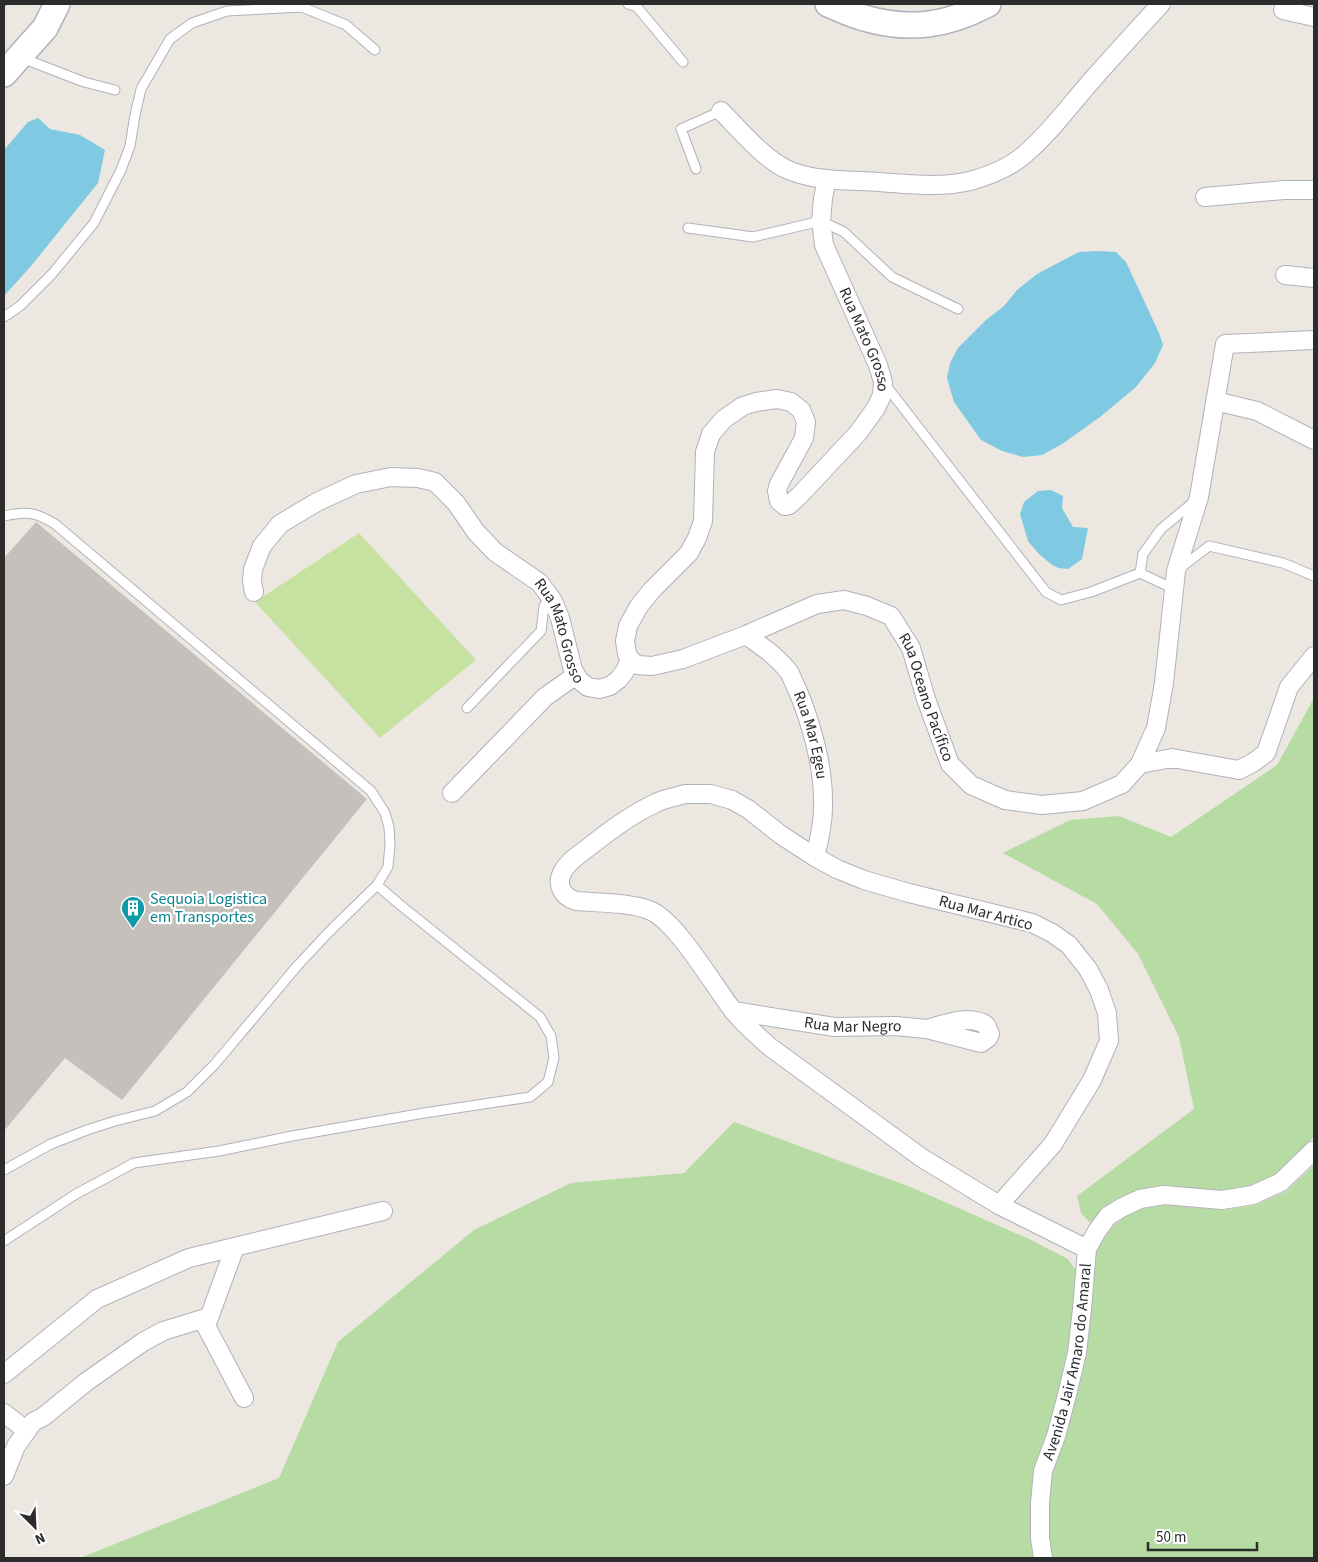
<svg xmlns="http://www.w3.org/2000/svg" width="1318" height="1562" font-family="'Source Sans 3',sans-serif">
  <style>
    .green { fill: #b7dca3 }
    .pitch { fill: #c7e2a0 }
    .water { fill: #7fc9e2 }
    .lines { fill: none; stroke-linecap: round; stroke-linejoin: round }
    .stream { stroke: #7fc9e2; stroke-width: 4.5 }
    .building { fill: #c5c0bc }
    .service-casing { stroke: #b0b2bb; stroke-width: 11 }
    .minor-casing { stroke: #b0b2bb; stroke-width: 20 }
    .secondary-casing { stroke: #b0b2bb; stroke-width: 28 }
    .service { stroke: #fff; stroke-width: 9 }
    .minor { stroke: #fff; stroke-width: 18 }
    .secondary { stroke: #fff; stroke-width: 25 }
    .labels { text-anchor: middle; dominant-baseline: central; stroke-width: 4.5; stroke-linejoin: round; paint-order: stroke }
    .street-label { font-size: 16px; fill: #2c2c2c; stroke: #fff }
    .culture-label { font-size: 16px; fill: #0d838f; stroke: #fff; text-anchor: start }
  </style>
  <rect width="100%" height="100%" fill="#ece7e0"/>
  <g class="green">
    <path d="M1314,698V1136L1296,1156L1276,1174L1250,1186L1222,1191L1164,1185L1137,1190L1116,1199L1102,1209L1090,1223L1081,1213L1077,1196L1194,1109L1179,1037L1138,954L1097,904L1003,853L1070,820L1119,816L1171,837L1277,765Z"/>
    <path d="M734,1122L913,1188L1029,1239L1068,1259L1077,1272L1069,1352L1035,1558H80L279,1478L338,1342L474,1230L571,1183L684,1173Z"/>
    <path d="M1314,1165V1558H1052L1049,1537L1048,1503L1052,1473L1064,1439L1075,1401L1085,1355L1097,1248L1115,1224L1126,1216L1143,1208L1164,1205L1222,1210L1256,1205L1287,1191Z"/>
  </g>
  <path class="pitch" d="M359,533L476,660L380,738L255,602Z"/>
  <g class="water">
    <path d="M38,118L50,129L80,135L105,150L98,183L31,266L4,296V150L28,122Z"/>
    <path d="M1098,251L1116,252L1126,262L1159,333L1163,345L1155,363L1136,387L1100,417L1062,444L1042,455L1023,457L1002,451L981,440L954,402L947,378L950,363L958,348L986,320L1004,306L1017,290L1037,274L1079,252Z"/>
    <path d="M1051,490L1063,496L1062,508L1073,527L1088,528L1082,559L1068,569L1059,568L1052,565L1038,553L1028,541L1020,514L1024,502L1038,491Z"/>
  </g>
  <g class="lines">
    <path class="stream" d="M4,5L5,4"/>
  </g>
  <path class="building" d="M36,522L367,799L122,1100L65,1058L4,1131V558Z"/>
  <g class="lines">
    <g class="service-casing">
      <g id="service">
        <path d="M628,4L637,7L683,62"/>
        <path d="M22,58L84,82L115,90"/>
        <path d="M696,169L681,129L721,111"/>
        <path d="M688,228L753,237L821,221L844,232L892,277L958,309"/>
        <path d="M4,317L20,306L52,274L94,223L121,170L130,146L135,115L141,89L170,39L192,23L227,11L302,7L346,25L375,50"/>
        <path d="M884,383L1046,592L1061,600L1091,592L1140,573"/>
        <path d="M4,516C27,511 35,512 55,524L371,791L385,813L389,827L390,844L388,867L377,885L329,932L298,965L215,1064L187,1092L155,1111L115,1121L87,1130L51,1144L4,1170"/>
        <path d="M1179,569L1209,546L1283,563L1314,576"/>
        <path d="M1174,589L1140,573L1143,554L1161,529L1195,501"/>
        <path d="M467,708L541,631L544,606L550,596"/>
        <path d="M4,1241L76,1194L134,1163L219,1151L292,1136L424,1113L530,1097L548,1082L554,1058L551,1036L540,1017L399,904L377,885"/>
      </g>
    </g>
    <g class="minor-casing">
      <g id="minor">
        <path d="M1283,10L1314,17"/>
        <path d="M721,111C739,129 763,158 786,169C814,182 849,180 879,182C909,184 941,188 970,181C988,176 1010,167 1024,155C1050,133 1070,105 1093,79C1115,54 1138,29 1161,4"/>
        <path id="s1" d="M827,179L823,198L821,221L824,245L878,365L883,382L882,395L876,408L858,433L799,496L789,505L785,506L779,501L777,491L779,484L804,438L806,422L801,410L791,402L777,399L756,402L743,406L724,419L711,434L705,452L703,521L697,538L689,553L652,590L639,606L628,626L625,641L627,654L630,659L637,665L652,666L683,659L746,635L817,604L844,600L867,606L891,616L911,648L926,699L950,764L971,785L1005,800L1042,805L1083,801L1122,784L1140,764L1172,758L1239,770L1254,762L1266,753L1289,687L1314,656"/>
        <path d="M1205,197L1284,190H1314"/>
        <path d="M1285,275L1314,278"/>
        <path d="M1215,401L1257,411L1314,440"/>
        <path id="s2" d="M254,592L252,581L253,569L262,546L280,524L317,502L356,484L391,477L418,478L435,482L456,503L476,532L495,552L540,583L553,601L560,618L573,670L579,680L588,687L599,689L610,686L619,679L625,671L630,659"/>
        <path id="s3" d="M746,635C761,646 777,656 789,672C792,677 794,684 797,689C811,722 823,765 823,800C824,820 820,838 815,857"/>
        <path d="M1140,764L1156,728L1164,683L1176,571L1199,497L1225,344L1314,340"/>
        <path d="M452,793L545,697L576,675"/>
        <path d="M685,794H711L732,800L748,809L781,835L815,857L837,869L864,880L909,893L1032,923L1052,933L1069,945L1088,969L1099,990L1107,1013L1109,1041L1092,1080L1053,1144L999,1205L922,1158L770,1047C757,1035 743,1024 732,1009C713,985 676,920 649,910C626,902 600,903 576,901C563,897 555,885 563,871C568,862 577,856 585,850C608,832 630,815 656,803C665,798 676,797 685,794Z"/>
        <path id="s4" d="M733,1011L835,1027L895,1026L927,1029L981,1043L988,1038L990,1034L986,1025C969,1014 945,1024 927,1029"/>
        <path d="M999,1205L1087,1249"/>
        <path d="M235,1247L206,1326L244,1398"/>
        <path d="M4,1374L97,1299L189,1258L383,1211"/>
        <path d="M4,1413L27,1431"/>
        <path d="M4,1476L16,1446L33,1422L43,1417L86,1382L143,1342L163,1331L209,1317"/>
        <path id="s5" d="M1043,1558L1040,1538V1503L1043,1471L1056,1436L1066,1399L1077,1353L1082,1309L1087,1249L1097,1231L1108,1216L1121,1208L1140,1199L1164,1195L1222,1200L1253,1195L1281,1182L1314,1150"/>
      </g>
    </g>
    <g class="secondary-casing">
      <g id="secondary">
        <path d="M828,4C840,9 852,15 864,18C909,31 947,26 988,4"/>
        <path d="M4,74L45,28L57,4"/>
      </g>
    </g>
    <use href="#service" class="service"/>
    <use href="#minor" class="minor"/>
    <use href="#secondary" class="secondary"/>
  </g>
  <defs>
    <g id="building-pin" transform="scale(1.25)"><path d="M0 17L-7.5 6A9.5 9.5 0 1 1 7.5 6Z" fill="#0f9aa8" stroke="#fff"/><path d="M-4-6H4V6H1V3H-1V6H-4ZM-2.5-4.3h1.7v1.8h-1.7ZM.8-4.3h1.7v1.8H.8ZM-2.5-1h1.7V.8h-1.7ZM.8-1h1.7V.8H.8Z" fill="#fff"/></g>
  </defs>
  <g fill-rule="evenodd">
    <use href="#building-pin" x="133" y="908"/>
  </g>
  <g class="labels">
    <g class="street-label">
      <text stroke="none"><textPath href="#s1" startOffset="170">Rua Mato Grosso</textPath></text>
      <text stroke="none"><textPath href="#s2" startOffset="442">Rua Mato Grosso</textPath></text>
      <text stroke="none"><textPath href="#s1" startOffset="1210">Rua Oceano Pacífico</textPath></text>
      <text stroke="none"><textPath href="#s3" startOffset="124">Rua Mar Egeu</textPath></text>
      <text transform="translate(986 913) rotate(15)">Rua Mar Artico</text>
      <text stroke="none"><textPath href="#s4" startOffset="121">Rua Mar Negro</textPath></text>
      <text stroke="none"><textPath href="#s5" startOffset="200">Avenida Jair Amaro do Amaral</textPath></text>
    </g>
    <g class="culture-label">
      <text x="150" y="899">Sequoia Logistica<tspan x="150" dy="18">em Transportes</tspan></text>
    </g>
  </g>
  <rect width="1318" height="1562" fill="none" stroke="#2c2c2c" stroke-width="10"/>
  <g transform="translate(35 1527) rotate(156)" stroke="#ffffff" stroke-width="4" paint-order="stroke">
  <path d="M0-4L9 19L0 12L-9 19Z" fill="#2c2c2c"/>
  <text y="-8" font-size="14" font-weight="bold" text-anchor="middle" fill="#2c2c2c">N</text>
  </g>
  <path d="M1148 1542v8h109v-8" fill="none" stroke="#2c2c2c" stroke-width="2.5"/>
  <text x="1156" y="1542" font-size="15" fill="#2c2c2c" stroke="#ffffff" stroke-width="4" paint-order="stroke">50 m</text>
</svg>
